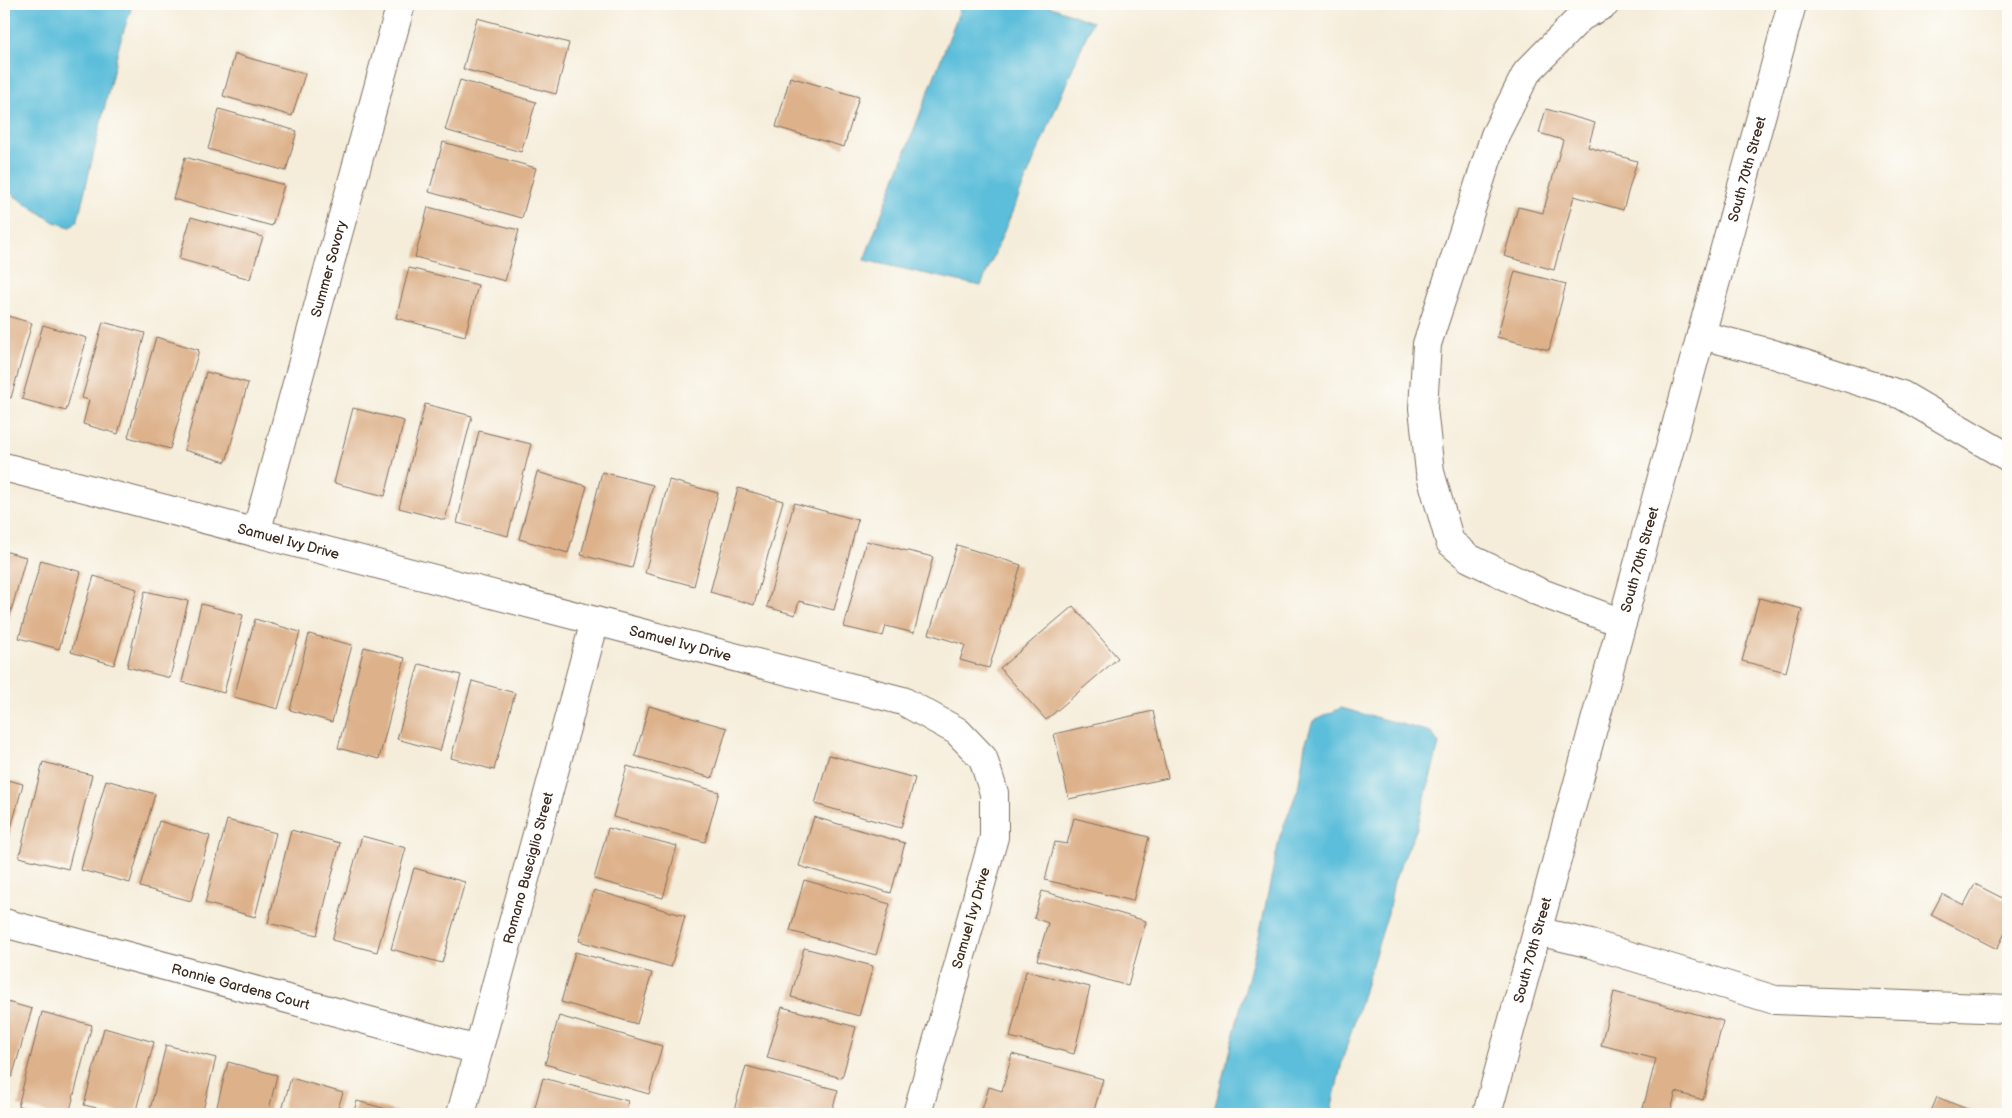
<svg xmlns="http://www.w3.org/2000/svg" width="2012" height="1118" font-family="'Balsamiq Sans',sans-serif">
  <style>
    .water { fill: #5cbeda; stroke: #4c747c }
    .building { fill: #ddb18a }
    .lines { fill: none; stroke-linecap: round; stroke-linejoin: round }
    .minor-casing { stroke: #7c6e60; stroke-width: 30 }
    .minor { stroke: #fff; stroke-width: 28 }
    .labels { text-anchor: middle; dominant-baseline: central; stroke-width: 5; stroke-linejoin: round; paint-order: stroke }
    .street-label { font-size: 14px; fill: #3b2a1e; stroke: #fdfcf7 }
  </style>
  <rect width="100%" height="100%" fill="#fdfcf7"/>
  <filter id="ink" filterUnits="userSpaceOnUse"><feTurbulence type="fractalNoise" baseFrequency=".02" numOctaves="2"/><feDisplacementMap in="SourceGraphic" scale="10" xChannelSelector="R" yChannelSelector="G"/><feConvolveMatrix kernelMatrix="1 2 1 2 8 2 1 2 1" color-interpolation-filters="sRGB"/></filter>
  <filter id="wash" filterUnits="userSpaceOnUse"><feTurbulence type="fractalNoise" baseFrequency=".0096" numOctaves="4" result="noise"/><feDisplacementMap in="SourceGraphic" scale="20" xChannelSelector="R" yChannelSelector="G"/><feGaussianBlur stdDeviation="1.12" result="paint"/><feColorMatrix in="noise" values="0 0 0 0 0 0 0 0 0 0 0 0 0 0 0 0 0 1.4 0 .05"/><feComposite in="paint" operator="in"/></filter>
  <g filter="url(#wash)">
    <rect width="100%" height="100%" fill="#f5edda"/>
    <g class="water">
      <path d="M4,4H135L131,9L120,42L78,219L75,224L70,227L54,222L4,189Z"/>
      <path d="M962,4H1044L1092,22L981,286L864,260Z"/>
      <path d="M1341,708L1431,732L1439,744L1417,828L1394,881L1388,913L1343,1058L1330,1114H1213L1259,936L1280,836L1298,789L1305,745L1313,721Z"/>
    </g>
    <g id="blocks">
      <g class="building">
        <path d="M477,18L569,43L556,94L463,69Z"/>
        <path d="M235,54L305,74L292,116L223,96Z"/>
        <path d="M790,77L859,97L844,147L776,127Z"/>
        <path d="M460,80L536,102L521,152L445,130Z"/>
        <path d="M219,109L297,131L286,171L208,149Z"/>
        <path d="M1546,109L1595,123L1588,147L1637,161L1623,210L1574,196L1554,270L1504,256L1518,207L1543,213L1563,140L1539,133Z"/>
        <path d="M443,142L536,168L522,218L429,192Z"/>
        <path d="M185,157L284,185L272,226L173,199Z"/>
        <path d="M428,207L519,230L505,281L415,257Z"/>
        <path d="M191,217L263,237L250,279L179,259Z"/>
        <path d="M409,268L478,285L465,336L396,318Z"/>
        <path d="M1515,271L1566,284L1549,350L1497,337Z"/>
        <path d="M4,315L32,323L11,398L4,396Z"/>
        <path d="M103,322L145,333L118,434L83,424L89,400L82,398Z"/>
        <path d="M43,325L87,338L66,411L22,399Z"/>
        <path d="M156,337L199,350L170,449L128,437Z"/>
        <path d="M206,372L248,383L226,462L184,450Z"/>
        <path d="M425,404L472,416L445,520L399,508Z"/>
        <path d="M353,408L404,421L385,496L334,483Z"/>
        <path d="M479,431L531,444L508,536L457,523Z"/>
        <path d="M537,472L587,486L568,553L519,539Z"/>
        <path d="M602,472L653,485L632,568L581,555Z"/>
        <path d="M669,480L718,493L694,586L645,573Z"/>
        <path d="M738,488L783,501L754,605L710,592Z"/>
        <path d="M794,503L858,520L834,610L799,601L795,615L767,607Z"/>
        <path d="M866,541L933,557L914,633L886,626L883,636L844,627Z"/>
        <path d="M957,545L1021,565L989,668L960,660L965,645L929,634Z"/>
        <path d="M4,551L26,557L4,637Z"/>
        <path d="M41,560L81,572L59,649L19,638Z"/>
        <path d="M94,576L137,589L114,665L71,652Z"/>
        <path d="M145,591L188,601L170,678L127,667Z"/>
        <path d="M1759,598L1802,609L1786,672L1742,661Z"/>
        <path d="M201,604L243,615L224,693L182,682Z"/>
        <path d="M1073,606L1118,658L1046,720L1000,668Z"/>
        <path d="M255,619L300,632L278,709L234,697Z"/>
        <path d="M309,634L352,645L332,722L290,710Z"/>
        <path d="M364,647L405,658L379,759L338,748Z"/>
        <path d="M419,664L461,675L440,751L397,739Z"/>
        <path d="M472,681L515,693L494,770L451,758Z"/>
        <path d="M649,706L727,728L712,778L635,756Z"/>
        <path d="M1153,711L1168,778L1069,799L1054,734Z"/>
        <path d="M829,755L915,778L901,828L815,804Z"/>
        <path d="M43,762L92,775L68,869L19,857Z"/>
        <path d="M627,766L719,792L705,842L613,817Z"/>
        <path d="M4,779L23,784L4,854Z"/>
        <path d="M106,780L155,794L130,883L81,870Z"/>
        <path d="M814,817L905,843L891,893L799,866Z"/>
        <path d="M1074,818L1149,837L1133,901L1045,880L1055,842L1067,844Z"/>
        <path d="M227,820L276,833L255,917L205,903Z"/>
        <path d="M159,821L210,836L191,901L140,887Z"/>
        <path d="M608,828L677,846L663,898L594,879Z"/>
        <path d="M291,830L340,843L317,935L268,923Z"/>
        <path d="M362,836L406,848L377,952L332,940Z"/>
        <path d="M414,868L465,882L442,963L391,949Z"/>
        <path d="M804,880L890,904L876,955L790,931Z"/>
        <path d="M1975,884L2008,901V927L1997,949L1931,915L1942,894L1964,905Z"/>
        <path d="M594,890L685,916L671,967L579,941Z"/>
        <path d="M1042,891L1146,921L1128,986L1037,960L1048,923L1034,918Z"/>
        <path d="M804,948L873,966L859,1016L791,997Z"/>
        <path d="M575,952L652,973L637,1024L561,1002Z"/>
        <path d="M1026,971L1090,987L1074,1054L1010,1037Z"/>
        <path d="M1614,992L1723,1021L1703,1100L1676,1092L1670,1114H1650L1642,1112L1656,1059L1601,1045Z"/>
        <path d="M4,1001L32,1009L12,1077L4,1074Z"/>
        <path d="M782,1007L856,1027L842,1078L767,1058Z"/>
        <path d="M42,1012L92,1025L69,1114H52L18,1106Z"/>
        <path d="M559,1016L662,1046L649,1094L545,1064Z"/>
        <path d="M104,1028L154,1042L135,1114H122L84,1105Z"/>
        <path d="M166,1045L216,1058L202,1114H149Z"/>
        <path d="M1012,1054L1103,1079L1093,1114H987L981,1113L989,1087L1002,1091Z"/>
        <path d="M228,1062L277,1075L268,1114H215Z"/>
        <path d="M746,1066L838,1090L831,1114H733Z"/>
        <path d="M291,1078L343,1093L336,1114H281Z"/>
        <path d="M543,1078L628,1101L625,1114H533Z"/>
        <path d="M1937,1097L1979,1114H1930Z"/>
        <path d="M357,1101L405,1114H353Z"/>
      </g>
    </g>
  </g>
  <g filter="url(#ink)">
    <use href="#blocks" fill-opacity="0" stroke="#7c6e60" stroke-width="1"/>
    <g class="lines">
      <g class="minor-casing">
        <g id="minor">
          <path d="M1605,4L1581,17L1527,72L1495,135L1427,344L1423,408L1430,472L1450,542L1469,558L1539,592L1622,623"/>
          <path d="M1701,335L1767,352L1902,395L2008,457"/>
          <path id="s1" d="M4,467L903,701L957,731L983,758L994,793V837L917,1114"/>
          <path id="s2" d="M256,533L401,4"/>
          <path id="s3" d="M4,923L478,1050"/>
          <path d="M1537,931L1591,944L1775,1000L2008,1009"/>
          <path id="s4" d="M461,1114L595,621"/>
          <path id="s5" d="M1487,1114L1792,4"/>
        </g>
      </g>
      <use href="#minor" class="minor"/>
    </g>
  </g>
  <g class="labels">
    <g class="street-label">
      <text stroke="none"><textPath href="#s5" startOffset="980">South 70th Street</textPath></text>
      <text stroke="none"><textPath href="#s2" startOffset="274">Summer Savory</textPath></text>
      <text stroke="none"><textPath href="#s1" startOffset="294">Samuel Ivy Drive</textPath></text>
      <text stroke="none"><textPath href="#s5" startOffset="575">South 70th Street</textPath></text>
      <text stroke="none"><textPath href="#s1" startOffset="699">Samuel Ivy Drive</textPath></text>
      <text stroke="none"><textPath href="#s4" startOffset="255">Romano Busciglio Street</textPath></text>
      <text transform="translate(971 918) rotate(-74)">Samuel Ivy Drive</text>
      <text stroke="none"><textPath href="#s5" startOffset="170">South 70th Street</textPath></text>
      <text stroke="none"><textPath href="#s3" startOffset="245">Ronnie Gardens Court</textPath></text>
    </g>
  </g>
  <rect width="2012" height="1118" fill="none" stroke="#fdfcf7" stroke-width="20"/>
</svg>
